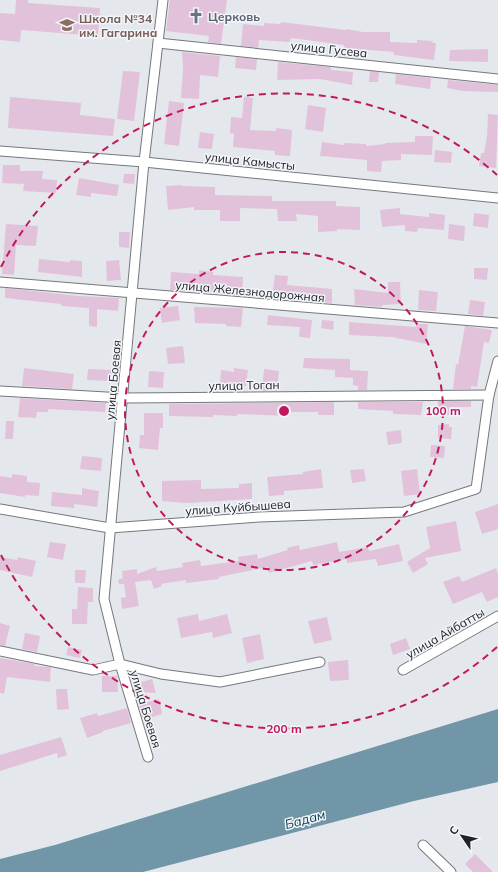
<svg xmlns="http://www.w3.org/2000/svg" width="498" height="872" font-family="Mulish,sans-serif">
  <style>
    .water { fill: #7196a7 }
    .building { fill: #e2c2da }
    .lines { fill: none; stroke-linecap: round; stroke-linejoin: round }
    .minor-casing { stroke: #75787c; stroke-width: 11 }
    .minor { stroke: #fff; stroke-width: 9 }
    .ring { fill: none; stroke: #c2185b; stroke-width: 2; stroke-dasharray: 7 5 }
    .labels { text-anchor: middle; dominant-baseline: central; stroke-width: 3; stroke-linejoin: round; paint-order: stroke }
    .worship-label { font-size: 12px; font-weight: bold; fill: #5b616d; stroke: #f2f5fa; text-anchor: start }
    .education-label { font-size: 12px; font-weight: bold; fill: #785e54; stroke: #f2f5fa; text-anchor: start }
    .street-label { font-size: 12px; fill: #222325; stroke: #f2f5fa }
    .water-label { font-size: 13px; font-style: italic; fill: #00384b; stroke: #f2f5fa }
    .centre { fill: #c2185b; stroke: #f2f5fa; stroke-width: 2 }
    .ring-label { font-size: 12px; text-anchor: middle; font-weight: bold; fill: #c2185b; stroke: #f2f5fa; stroke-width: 3; stroke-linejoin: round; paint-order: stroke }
  </style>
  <rect width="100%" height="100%" fill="#e4e8ec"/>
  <path class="water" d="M498,709V782L414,801L143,872H0V859L55,845Z"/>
  <g class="building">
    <path d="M16,0H28V3L100,8L98,36L21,30L20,42L0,40V13L15,14Z"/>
    <path d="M170,0H227L221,44L208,42L209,36L166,31Z"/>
    <path d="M281,22L346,30V29L363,32H390V42L417,43V40L433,41L432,43H436L434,60L394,55V52L344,48V45L291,38L290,42L259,40L258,48L241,46L243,24L264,26V23L280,24Z"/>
    <path d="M488,49V62L449,61L450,50Z"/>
    <path d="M182,52L220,56L218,77L200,75L199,99L181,98L183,69Z"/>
    <path d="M236,57L257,59L256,70L235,68Z"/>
    <path d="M278,62L331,67V70L353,72L352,85L320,79L277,80Z"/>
    <path d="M123,71L140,72L134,121L117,119Z"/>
    <path d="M370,71L379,72L378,82H369Z"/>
    <path d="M396,74L431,78L430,89L395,84Z"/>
    <path d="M448,80L498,85V92L463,91L447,88Z"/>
    <path d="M10,97L81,103L80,115L115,119L113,136L8,128Z"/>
    <path d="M244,97L253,98L250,130L276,131V128L292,130L290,156L275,155V151L233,147L234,134L230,133L231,117L242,118Z"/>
    <path d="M169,101L184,103L179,146L164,144Z"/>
    <path d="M308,105L326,108L323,132L305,129Z"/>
    <path d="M488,114L498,115L496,168L479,166L481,153H484L487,136Z"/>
    <path d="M200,132L214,134L212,149L198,148Z"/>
    <path d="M415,136H433L432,155L401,154V160L382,161L381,172L367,171V160L320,156L322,142L344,145V143L366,144V146L385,144V143L415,142Z"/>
    <path d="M435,150L452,152L451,163L434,162Z"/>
    <path d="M3,165H20V171H43L42,179L57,180L56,193L23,191L24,184L2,183Z"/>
    <path d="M124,174H135L134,184L123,183Z"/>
    <path d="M79,178L119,185L117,196L91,193V197L76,195Z"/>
    <path d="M182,185V186L215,187V195L272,196V201H336V206L360,207V230L337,229V231L318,232V216L296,214L297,221H278L277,209L240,208V221H220V210H194V207L168,210L166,186Z"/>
    <path d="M400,208V214L429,217V213L445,215L444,230L418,228L417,232L405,231V225L382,227L380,210Z"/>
    <path d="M474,213L489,215L488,228L473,226Z"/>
    <path d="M6,224L38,226L36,246L16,245L14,275L2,274Z"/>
    <path d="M449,224L465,226L464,241L448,239Z"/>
    <path d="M119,232H130L129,248L119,247Z"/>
    <path d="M39,259L70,262V260L82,261V277L38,272Z"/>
    <path d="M119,260L121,280L107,281L106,261Z"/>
    <path d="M474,268H488L487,280L474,279Z"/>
    <path d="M199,270L213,272V275L243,277L242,296L227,295V292L170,290L171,272L199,274Z"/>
    <path d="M275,275L288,276L287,285L332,289V303L272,297Z"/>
    <path d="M388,282H400L401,304L382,305V307L355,305L354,289L388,293Z"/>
    <path d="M5,288L80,296L119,298L118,311L97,309V327L89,326V308L61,306V304L5,298Z"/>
    <path d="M419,290L438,292L436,311L418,310Z"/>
    <path d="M470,300L485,302L483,316L468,314Z"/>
    <path d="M178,306L180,320L162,323L160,308Z"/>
    <path d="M194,307L243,308L241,327L226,326V324L195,323Z"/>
    <path d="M268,315L312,320L310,338L299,337L300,327L267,325Z"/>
    <path d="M322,320L334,321L333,330L321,328Z"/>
    <path d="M349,322L416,327V324H428L426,344L392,337L349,335Z"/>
    <path d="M465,326L492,330L489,343L484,342L477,387L471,386V389H453L456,364L458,365Z"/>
    <path d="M183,346L185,363L168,364L166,348Z"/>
    <path d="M304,358L350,359V370L368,371L367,390H358V386L353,385V378L335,377V370L303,368Z"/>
    <path d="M24,368L74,374L72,389L22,386Z"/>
    <path d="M234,368L248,370L246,386L220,384L221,370L234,372Z"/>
    <path d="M88,369L112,370V381L87,380Z"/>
    <path d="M264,369L279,371L277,391H262Z"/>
    <path d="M149,371L164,372L163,388L148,387Z"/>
    <path d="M20,398L106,403L105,412L48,409V412H37L36,418L18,417Z"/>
    <path d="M438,401H471V407H449V415H438Z"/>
    <path d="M334,402V415H318V412H290V416L237,414V416L213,415V417L169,416V404Z"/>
    <path d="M358,402H423L421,415L393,414V411L358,409Z"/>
    <path d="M144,413H163V428H160L158,450L139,448L140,435H144Z"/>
    <path d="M6,421H14L13,439H5Z"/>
    <path d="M449,424V427H452L451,439L438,438V425Z"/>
    <path d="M401,430L402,443L388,445L386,432Z"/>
    <path d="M431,445L445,446L444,458L430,457Z"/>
    <path d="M82,456L102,458L101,471L80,469Z"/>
    <path d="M321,469L323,488L284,491V495L269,496L267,477L303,474V472Z"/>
    <path d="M364,469L366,481L352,483L350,470Z"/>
    <path d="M417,469L420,494L404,496L401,471Z"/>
    <path d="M12,474L27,476V482L40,483L39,496L25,495V497L0,493V476L12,478Z"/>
    <path d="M201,480V489L239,488V484L252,483V499L187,503L162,501V481Z"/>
    <path d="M82,488L99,491L97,507L74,504V508L51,506L52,492L82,495Z"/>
    <path d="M498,504V529L482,534L475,512Z"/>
    <path d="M456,521L461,551L425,558L428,564L413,573L407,562L430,548L426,527Z"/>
    <path d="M50,542L66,544L63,560L47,557Z"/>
    <path d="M337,542L339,552L368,547L369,551L399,544L403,561L378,566L376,559L347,563V559L313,565L312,561L269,573L267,567L219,577V579L186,583V580L161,584L162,586L154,589L151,580L135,582L139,606L122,609L121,598L126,597L124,584H119L118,580L123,578L122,571L137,569V574L156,567L157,571L183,567L182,563L200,560L201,566L239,561L238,557L257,554L258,559L288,550L287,548L299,545L300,550Z"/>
    <path d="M0,557L17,560L18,557L36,561L32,577L0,570Z"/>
    <path d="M496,568L498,574V597L487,602L482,592L453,604L443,582L459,576L462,582Z"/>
    <path d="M75,570H86L85,583H75Z"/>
    <path d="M78,587L93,588V602H88L87,624H72V609H77Z"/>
    <path d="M198,614L199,621L227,614L232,633L213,638L212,632L181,638L177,618Z"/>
    <path d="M327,617L332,640L314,644L308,621Z"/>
    <path d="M0,623L10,626L5,646L0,645Z"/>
    <path d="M25,633L40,636L37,652L22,649Z"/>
    <path d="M260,634L264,659L247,663L242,638Z"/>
    <path d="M406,638L410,649L393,655L390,644Z"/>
    <path d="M68,647L82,650L80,658L66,655Z"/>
    <path d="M0,658L35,664L34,666L51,667L50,682L7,677L4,694L0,693Z"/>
    <path d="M348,660L349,680L330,681L328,662Z"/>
    <path d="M102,676H117L118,692H102Z"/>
    <path d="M152,679L156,693L141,692L138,683Z"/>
    <path d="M56,689H67L69,709L57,710Z"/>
    <path d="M158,699L160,702L162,714L143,720L139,705Z"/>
    <path d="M127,708L131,723L103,731V732L87,738L80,718L97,713L98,716Z"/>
    <path d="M61,737L67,755L58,758L57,753L0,771V755Z"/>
    <path d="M475,854L493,872H473L465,864Z"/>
  </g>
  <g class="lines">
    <g class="minor-casing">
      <g id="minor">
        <path d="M158,43L498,79"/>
        <path d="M0,151L144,162L498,198"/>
        <path d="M0,282L498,323"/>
        <path d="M0,391L124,398L489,395"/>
        <path d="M0,509L110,528L259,517L404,512L476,489L489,395L498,361"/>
        <path d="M0,651L93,670L120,664L161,674L220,682L320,662"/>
        <path d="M403,670L498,616"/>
        <path d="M148,757L120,664L104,599L144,162L163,0"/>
        <path d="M423,845L451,872"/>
      </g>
    </g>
    <use href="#minor" class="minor"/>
  </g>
  <g class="ring">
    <circle cx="284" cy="411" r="159"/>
    <path d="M497 647A318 318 0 0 1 1 555M1 267A318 318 0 0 1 497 175"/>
  </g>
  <defs>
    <g id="church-bare" transform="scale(1.2)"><path d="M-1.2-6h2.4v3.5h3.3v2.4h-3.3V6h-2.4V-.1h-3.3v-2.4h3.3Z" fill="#6b7280" stroke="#f2f5fa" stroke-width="2.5" paint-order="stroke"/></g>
    <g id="school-bare" transform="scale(1.2)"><path d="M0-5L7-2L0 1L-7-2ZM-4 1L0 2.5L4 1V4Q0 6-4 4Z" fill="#8d6e63" stroke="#f2f5fa" stroke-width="2.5" paint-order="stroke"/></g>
  </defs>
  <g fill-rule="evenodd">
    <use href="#church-bare" x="196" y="16"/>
    <use href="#school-bare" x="67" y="25"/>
  </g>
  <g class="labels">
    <g class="worship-label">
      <text x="208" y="16">Церковь</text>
    </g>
    <g class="education-label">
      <text x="79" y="18">Школа №34<tspan x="79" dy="14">им. Гагарина</tspan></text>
    </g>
    <g class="street-label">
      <text transform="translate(329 49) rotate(6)">улица Гусева</text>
      <text transform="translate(250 161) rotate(6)">улица Камысты</text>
      <text transform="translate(250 291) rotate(5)">улица Железнодорожная</text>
      <text transform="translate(113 380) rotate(-85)">улица Боевая</text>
      <text transform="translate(244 385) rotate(-1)">улица Тоган</text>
      <text transform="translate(238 507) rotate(-4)">улица Куйбышева</text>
      <text transform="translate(445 633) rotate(-30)">улица Айбатты</text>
      <text transform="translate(146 709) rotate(73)">улица Боевая</text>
    </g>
    <g class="water-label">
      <text transform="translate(305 819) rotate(-15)">Бадам</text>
    </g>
  </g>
  <circle cx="284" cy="411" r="6" class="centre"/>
  <g class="ring-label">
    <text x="443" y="415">100 m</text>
    <text x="284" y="733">200 m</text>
  </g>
  <g transform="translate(462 836) rotate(304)" stroke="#f2f5fa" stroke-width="3" paint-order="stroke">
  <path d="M0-3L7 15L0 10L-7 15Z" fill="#222325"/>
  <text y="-6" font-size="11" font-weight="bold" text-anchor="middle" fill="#222325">С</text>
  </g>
</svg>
